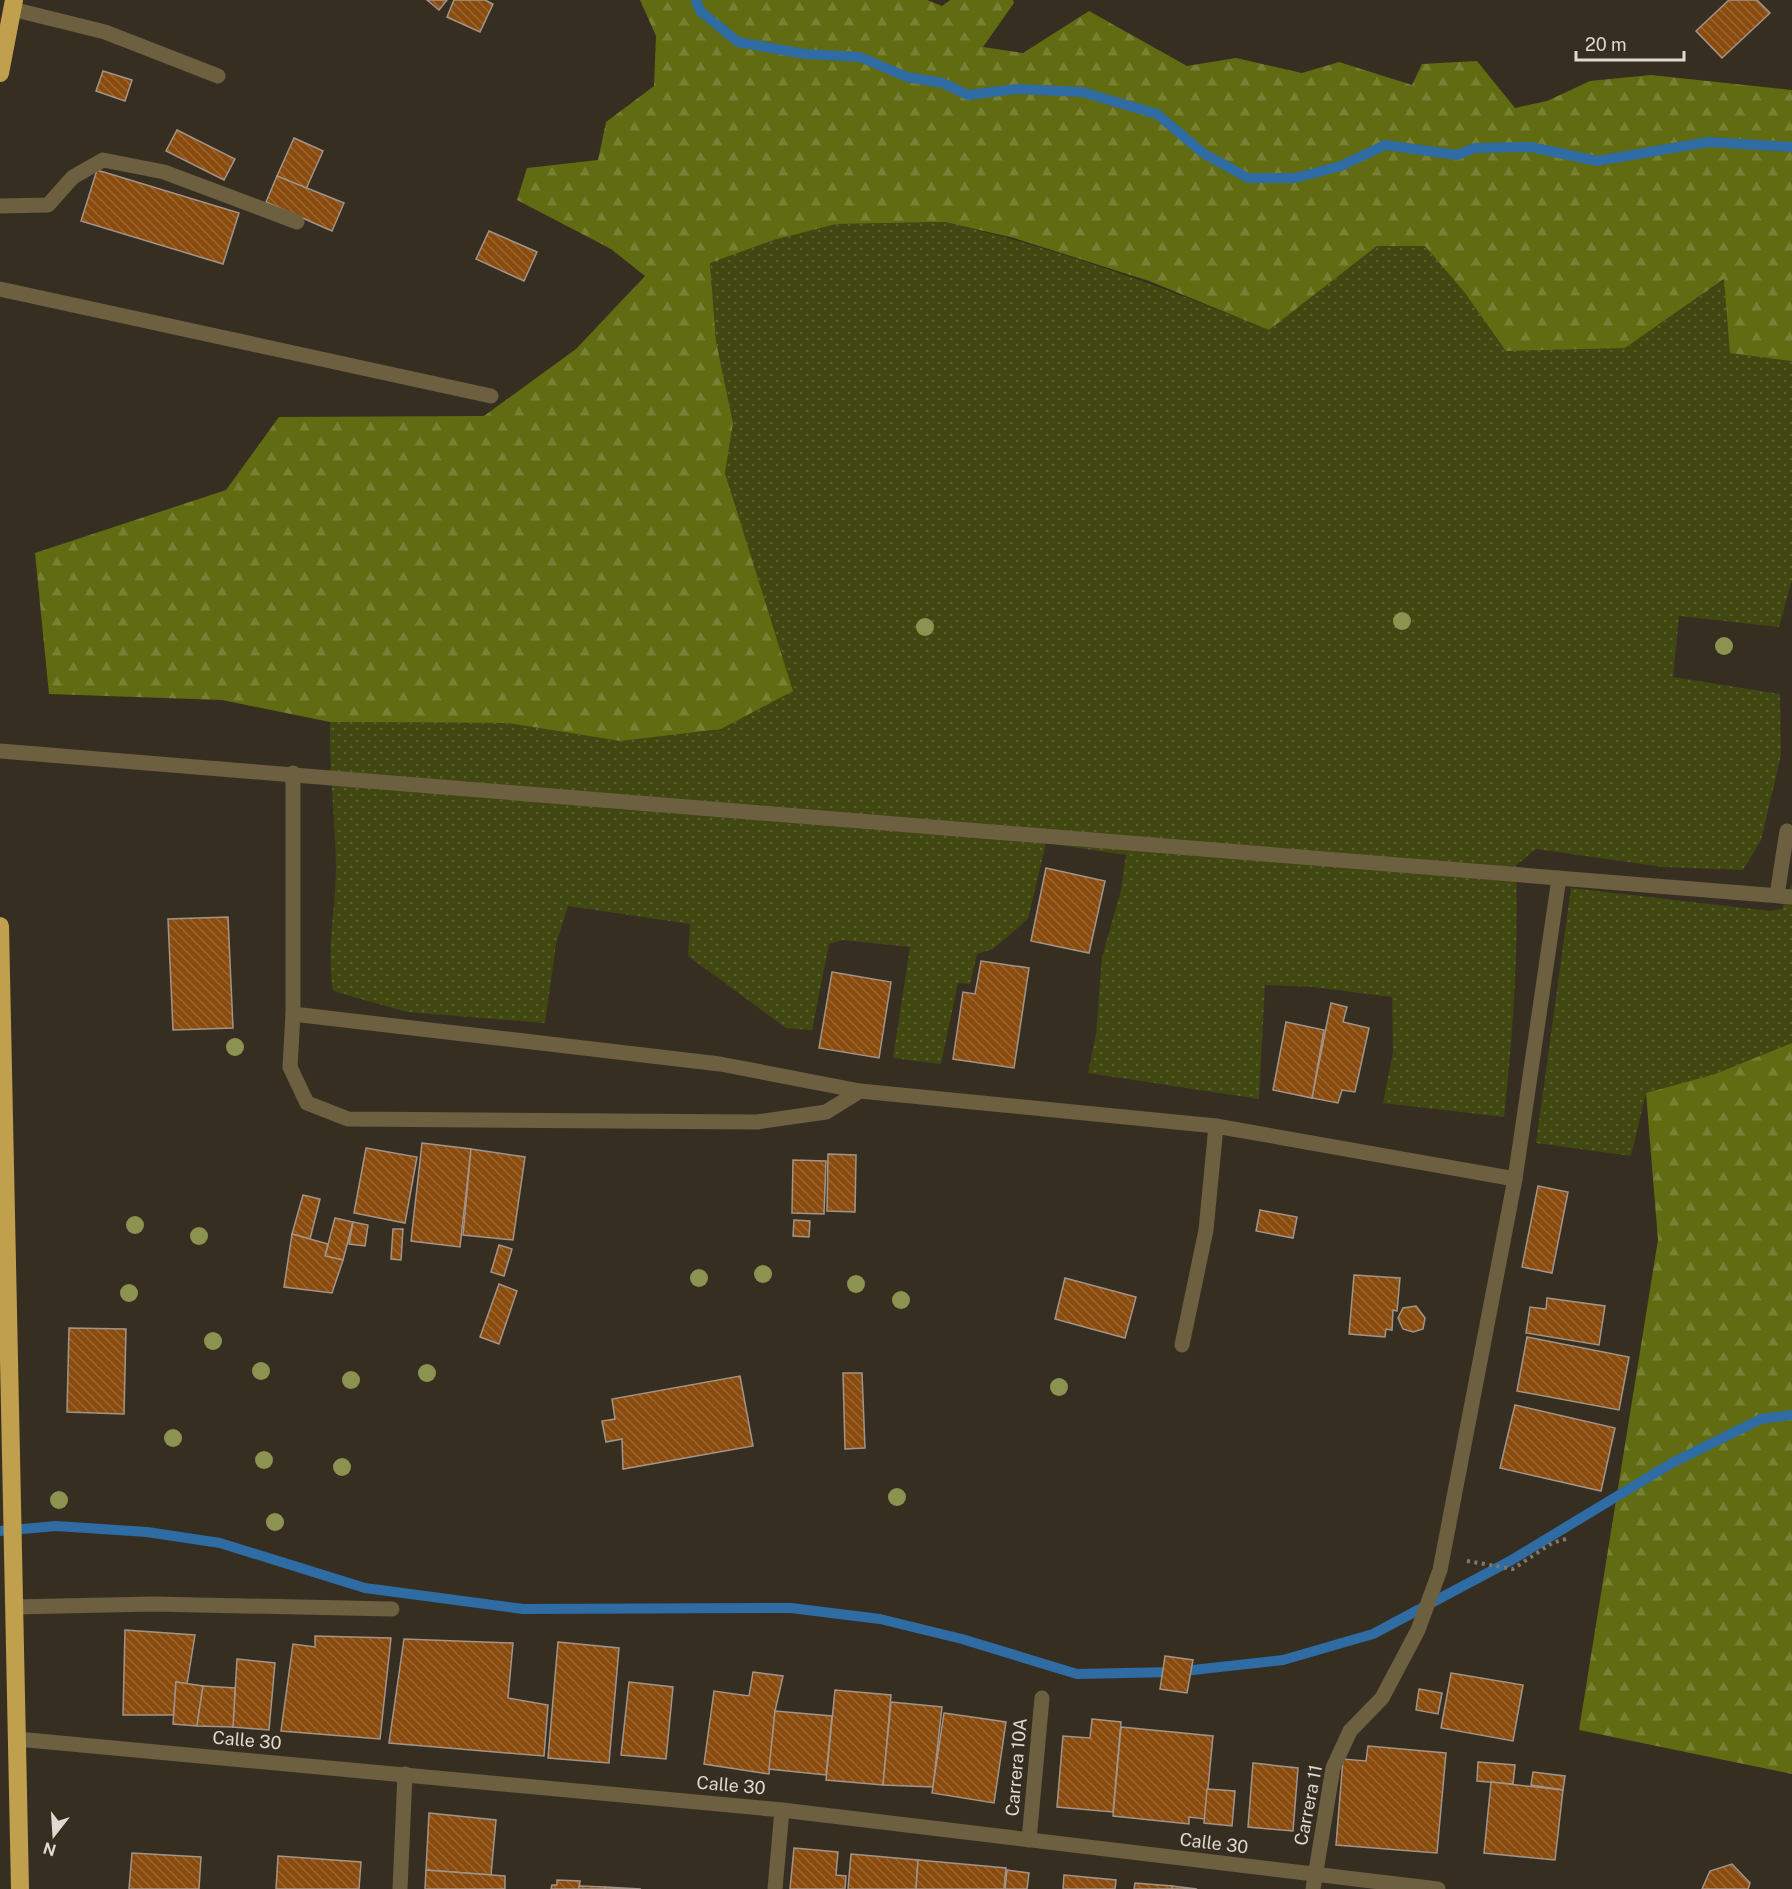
<svg xmlns="http://www.w3.org/2000/svg" width="1792" height="1889" font-family="'Public Sans',sans-serif">
  <style>
    .grass { fill: url(#grass-dots) }
    .forest { fill: url(#forest-firs) }
    .lines { fill: none; stroke-linecap: round; stroke-linejoin: round }
    .stream { stroke: #2e6ca3; stroke-width: 10 }
    .building { fill: url(#building-back-hatch); stroke: #a39489; stroke-width: 1.5 }
    .path { stroke: #7f786e; stroke-width: 4; stroke-dasharray: 3 4.5; stroke-linecap: butt }
    .minor { stroke: #6c6040; stroke-width: 15 }
    .highway { stroke: #c0a04d; stroke-width: 18 }
    .tree { fill: #8c924f }
    .labels { text-anchor: middle; dominant-baseline: central; stroke-width: 5; stroke-linejoin: round; paint-order: stroke }
    .street-label { font-size: 18px; fill: #ded9d1; stroke: #372e22 }
  </style>
  <defs>
    <pattern id="grass-dots" width="8" height="8" patternUnits="userSpaceOnUse" patternTransform="scale(1.5)"><rect width="8" height="8" fill="#404710"/><path d="M2 2h.1M6 6h.1" fill="none" stroke="#5b6132" stroke-width="1.8" stroke-linecap="round"/></pattern>
    <pattern id="forest-firs" width="22" height="20" patternUnits="userSpaceOnUse" patternTransform="scale(1.5)"><rect width="22" height="20" fill="#616b11"/><path d="M5 1l3.5 6h-7zM16 11l3.5 6h-7z" fill="#778033"/></pattern>
    <pattern id="building-back-hatch" width="6" height="6" patternUnits="userSpaceOnUse" patternTransform="scale(1.5)"><rect width="6" height="6" fill="#8a4c0e"/><path d="M-1 5l2 2M0 0l6 6M5-1l2 2" fill="none" stroke="#9a6530"/></pattern>
  </defs>
  <rect width="100%" height="100%" fill="#372e22"/>
  <g class="grass">
    <path d="M945,222C1059,249 1161,286 1269,330L1377,246H1425L1465,293L1625,348L1725,279L1792,361V580L1779,627L1679,616L1673,677L1780,694L1781,755L1761,840L1743,870L1663,867L1536,849L1516,865C1519,950 1513,1033 1504,1117L1383,1103L1393,1052L1392,997L1313,987L1265,985L1259,1099L1088,1073L1096,1034L1102,957L1121,890L1126,855L1046,843L1028,919L993,949L977,954L970,984L958,983L941,1064L893,1058L910,947L843,940L829,944L812,1030L786,1028L688,956L690,924L568,906L556,944L545,1023L407,1012L333,991C326,949 336,908 336,866C335,818 329,771 330,722L508,723L620,741L793,691L725,473L733,423L716,341L710,262L774,240L836,224Z"/>
    <path d="M1792,883V1043L1715,1074L1646,1093L1631,1156L1536,1143L1571,888L1770,911L1782,909Z"/>
  </g>
  <g class="forest">
    <path d="M640,0H927L942,6L950,0H1013L1014,3L983,47L1023,53L1089,11L1187,66L1236,58L1302,73L1339,62L1412,85L1422,64L1477,61L1515,108L1547,101L1590,81L1651,75L1792,90V361L1730,353L1724,279L1625,348L1506,351L1465,293L1425,246H1377L1269,330L1149,281L1014,238L945,222L836,224L774,240L710,263L716,341L733,423L725,473L793,691L721,729L620,741L508,723L330,722L222,700L49,694L35,553L226,490L279,417L484,416L576,349L645,276L611,249L517,200L527,168L598,160L606,122L654,86L656,36Z"/>
    <path d="M1792,1043V1774L1579,1730L1658,1240L1646,1093L1715,1074Z"/>
  </g>
  <g class="lines">
    <g class="stream">
      <path d="M696,0L700,11L738,42L805,54L860,57L907,77L943,83L968,95L1017,89L1082,92L1157,114L1203,153L1248,178H1295L1341,166L1385,145L1457,155L1475,148L1531,147L1597,161L1708,142L1792,147"/>
      <path d="M0,1531L56,1526L147,1532L220,1543L365,1588L523,1609L791,1608L880,1619L962,1639L1077,1674L1175,1672L1283,1660L1373,1634L1510,1561L1672,1463L1761,1419L1792,1415"/>
    </g>
  </g>
  <g class="building">
    <path d="M427,0H447L439,10Z"/>
    <path d="M454,0H485L493,4L480,32L447,17Z"/>
    <path d="M1729,0H1757L1770,13L1722,58L1696,31Z"/>
    <path d="M103,71L132,80L125,101L96,91Z"/>
    <path d="M177,130L235,159L224,180L166,151Z"/>
    <path d="M294,138L323,151L306,189L277,176Z"/>
    <path d="M97,170L239,213L223,264L81,221Z"/>
    <path d="M277,176L344,203L332,231L266,202Z"/>
    <path d="M489,231L537,252L524,281L476,259Z"/>
    <path d="M1046,868L1105,881L1089,953L1031,941Z"/>
    <path d="M228,917L233,1028L173,1030L168,919Z"/>
    <path d="M981,961L1029,968L1014,1068L953,1059L963,992L975,994Z"/>
    <path d="M832,972L891,982L879,1058L819,1048Z"/>
    <path d="M1331,1003L1347,1007L1343,1022L1369,1028L1355,1092L1342,1090L1338,1103L1312,1098Z"/>
    <path d="M1286,1022L1324,1030L1312,1098L1273,1090Z"/>
    <path d="M422,1143L471,1149L460,1247L411,1241Z"/>
    <path d="M366,1148L417,1157L405,1223L354,1213Z"/>
    <path d="M471,1149L525,1157L513,1240L463,1235Z"/>
    <path d="M828,1154L856,1155L855,1212L827,1211Z"/>
    <path d="M793,1160L826,1161L824,1214L792,1213Z"/>
    <path d="M1538,1186L1568,1192L1552,1273L1522,1267Z"/>
    <path d="M303,1195L320,1199L310,1239L292,1234Z"/>
    <path d="M1260,1210L1297,1217L1293,1238L1256,1231Z"/>
    <path d="M335,1218L353,1222L343,1260L325,1256Z"/>
    <path d="M794,1220L810,1221L809,1237L793,1236Z"/>
    <path d="M353,1222L368,1225L365,1246L349,1244Z"/>
    <path d="M393,1229H403L401,1260L391,1259Z"/>
    <path d="M292,1234L328,1244L325,1256L343,1260L332,1293L284,1287Z"/>
    <path d="M499,1245L512,1249L504,1276L491,1272Z"/>
    <path d="M1354,1275L1400,1278L1397,1311L1393,1310L1392,1330L1386,1329L1385,1337L1349,1334Z"/>
    <path d="M1065,1278L1136,1297L1125,1338L1055,1319Z"/>
    <path d="M499,1284L517,1291L499,1344L480,1337Z"/>
    <path d="M1547,1298L1605,1306L1599,1345L1526,1333L1530,1307L1546,1309Z"/>
    <path d="M1416,1306L1425,1318L1423,1329L1413,1332L1403,1329L1398,1318L1403,1308Z"/>
    <path d="M69,1328L126,1329L124,1414L67,1412Z"/>
    <path d="M1527,1337L1629,1357L1619,1410L1517,1391Z"/>
    <path d="M843,1373H862L865,1448L845,1449Z"/>
    <path d="M740,1376L753,1446L623,1469L622,1439L606,1442L602,1421L615,1419L612,1399Z"/>
    <path d="M1515,1405L1615,1428L1601,1491L1500,1468Z"/>
    <path d="M125,1630L195,1635L187,1684L176,1682L174,1715H123Z"/>
    <path d="M315,1636L391,1638L380,1739L281,1731L293,1644L315,1647Z"/>
    <path d="M404,1639L513,1643L508,1698L548,1705L544,1756L389,1743Z"/>
    <path d="M558,1642L619,1648L609,1763L548,1758Z"/>
    <path d="M1165,1656L1193,1660L1187,1693L1160,1689Z"/>
    <path d="M237,1659L275,1663L269,1730L233,1727Z"/>
    <path d="M753,1672L783,1676L775,1711L769,1774L704,1764L714,1691L749,1696Z"/>
    <path d="M1451,1673L1523,1685L1513,1741L1441,1728Z"/>
    <path d="M176,1682L203,1686L197,1726L173,1724Z"/>
    <path d="M629,1682L673,1687L666,1759L621,1755Z"/>
    <path d="M203,1686L235,1688L233,1727L197,1726Z"/>
    <path d="M1419,1689L1442,1693L1438,1714L1416,1710Z"/>
    <path d="M835,1690L891,1695L883,1785L826,1780Z"/>
    <path d="M891,1702L942,1707L933,1787L883,1785Z"/>
    <path d="M775,1711L832,1716L826,1775L769,1769Z"/>
    <path d="M944,1713L1006,1722L994,1803L932,1793Z"/>
    <path d="M1092,1719L1121,1722L1113,1812L1057,1807L1063,1736L1090,1738Z"/>
    <path d="M1121,1727L1213,1736L1205,1819L1189,1817V1824L1113,1816Z"/>
    <path d="M1368,1746L1446,1753L1437,1853L1336,1845L1343,1759L1366,1761Z"/>
    <path d="M1478,1762L1515,1765L1513,1784L1477,1781Z"/>
    <path d="M1253,1763L1298,1768L1293,1831L1248,1827Z"/>
    <path d="M1533,1772L1565,1776L1563,1790L1531,1785Z"/>
    <path d="M1491,1782L1563,1790L1555,1860L1484,1853Z"/>
    <path d="M1207,1789L1235,1791L1232,1826L1204,1823Z"/>
    <path d="M429,1813L496,1820L491,1875L426,1870Z"/>
    <path d="M794,1848L838,1852L836,1875L846,1876L845,1889H790Z"/>
    <path d="M132,1853L201,1857L199,1889H129Z"/>
    <path d="M851,1854L918,1860L916,1889H848Z"/>
    <path d="M278,1856L361,1862L359,1889H276Z"/>
    <path d="M918,1860L1006,1868L1004,1889H916Z"/>
    <path d="M1732,1864L1750,1883L1748,1889H1702L1710,1871Z"/>
    <path d="M426,1870L505,1876V1889H425Z"/>
    <path d="M1007,1870L1029,1873L1027,1889H1005Z"/>
    <path d="M1064,1875L1116,1880L1115,1889H1063Z"/>
    <path d="M557,1880L580,1881L579,1889H551L552,1885H557Z"/>
    <path d="M1135,1883L1172,1886V1889H1134Z"/>
    <path d="M579,1886L605,1887V1889H579Z"/>
    <path d="M1172,1886L1197,1889H1172Z"/>
    <path d="M605,1887L641,1889H605Z"/>
  </g>
  <g class="lines">
    <path class="path" d="M1467,1561L1513,1569L1552,1543L1566,1539"/>
    <g class="minor">
      <path d="M12,9L105,32L218,76"/>
      <path d="M0,206L48,205L73,177L103,160L164,172L297,222"/>
      <path d="M0,289L491,396"/>
      <path d="M0,751L1792,897"/>
      <path d="M293,773V1014L290,1067L307,1103L348,1119L757,1122L826,1112L860,1091"/>
      <path d="M1777,895L1787,831"/>
      <path d="M293,1014L720,1064L860,1091L1216,1126L1515,1179"/>
      <path d="M1182,1345L1206,1230L1216,1126"/>
      <path d="M14,1607L153,1604L392,1609"/>
      <path d="M17,1739L782,1810L1438,1889"/>
      <path d="M1029,1840L1042,1698"/>
      <path d="M400,1889L405,1774"/>
      <path d="M775,1889L782,1810"/>
      <path d="M1313,1889L1333,1768L1350,1731L1382,1698L1418,1630L1440,1570L1515,1179L1559,878"/>
    </g>
    <g class="highway">
      <path d="M0,73L14,0"/>
      <path d="M0,926L20,1889"/>
    </g>
  </g>
  <g class="tree">
    <circle cx="1402" cy="621" r="9"/>
    <circle cx="925" cy="627" r="9"/>
    <circle cx="1724" cy="646" r="9"/>
    <circle cx="235" cy="1047" r="9"/>
    <circle cx="135" cy="1225" r="9"/>
    <circle cx="199" cy="1236" r="9"/>
    <circle cx="763" cy="1274" r="9"/>
    <circle cx="699" cy="1278" r="9"/>
    <circle cx="856" cy="1284" r="9"/>
    <circle cx="129" cy="1293" r="9"/>
    <circle cx="901" cy="1300" r="9"/>
    <circle cx="213" cy="1341" r="9"/>
    <circle cx="261" cy="1371" r="9"/>
    <circle cx="427" cy="1373" r="9"/>
    <circle cx="351" cy="1380" r="9"/>
    <circle cx="1059" cy="1387" r="9"/>
    <circle cx="173" cy="1438" r="9"/>
    <circle cx="264" cy="1460" r="9"/>
    <circle cx="342" cy="1467" r="9"/>
    <circle cx="897" cy="1497" r="9"/>
    <circle cx="59" cy="1500" r="9"/>
    <circle cx="275" cy="1522" r="9"/>
  </g>
  <g class="labels">
    <g class="street-label">
      <text transform="translate(247 1740) rotate(5)">Calle 30</text>
      <text transform="translate(1016 1767) rotate(-85)">Carrera 10A</text>
      <text transform="translate(731 1785) rotate(5)">Calle 30</text>
      <text transform="translate(1308 1805) rotate(-79)">Carrera 11</text>
      <text transform="translate(1214 1843) rotate(7)">Calle 30</text>
    </g>
  </g>
  <g transform="translate(54 1835) rotate(197)" stroke="#372e22" stroke-width="4.5" paint-order="stroke">
  <path d="M0-4.5L10 22L0 15L-10 22Z" fill="#ded9d1"/>
  <text y="-9" font-size="16" font-weight="bold" text-anchor="middle" fill="#ded9d1">N</text>
  </g>
  <path d="M1576 51v9h108v-9" fill="none" stroke="#ded9d1" stroke-width="3"/>
  <text x="1585" y="51" font-size="18" fill="#ded9d1" stroke="#372e22" stroke-width="4.5" paint-order="stroke">20 m</text>
</svg>
